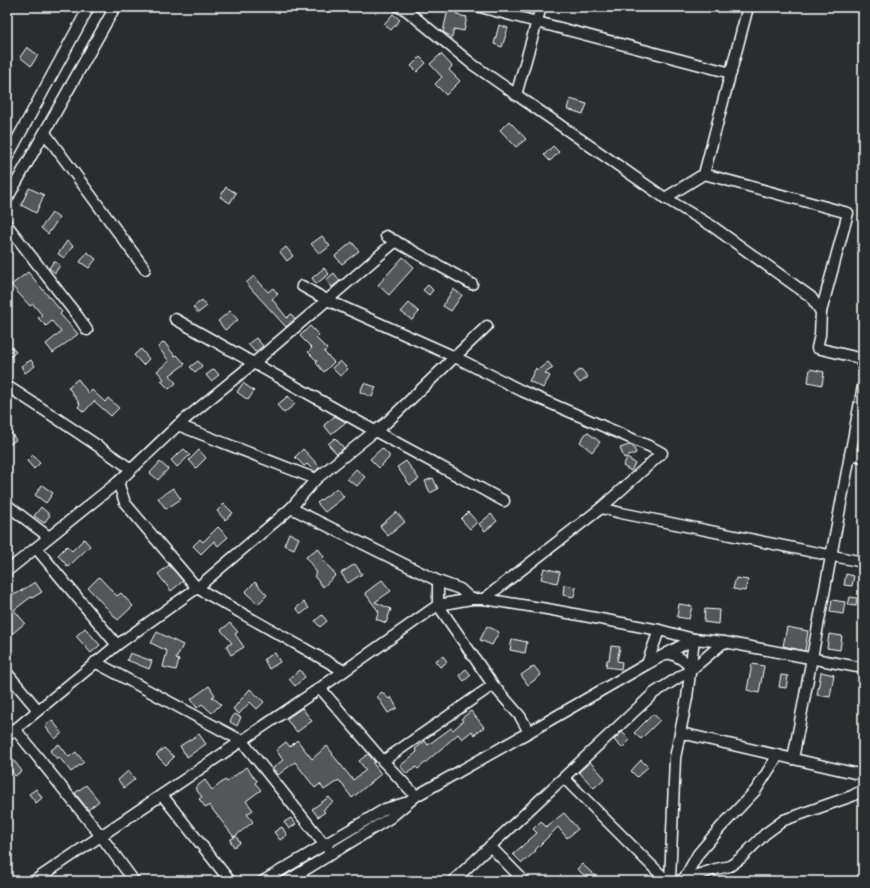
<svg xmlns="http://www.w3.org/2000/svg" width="870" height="888" font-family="'Shantell Sans',sans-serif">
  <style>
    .building { fill: #555758; stroke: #fff }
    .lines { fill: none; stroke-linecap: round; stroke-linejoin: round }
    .minor-casing { stroke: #fff; stroke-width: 13 }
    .minor { stroke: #2a2d2e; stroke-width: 10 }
  </style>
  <rect width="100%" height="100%" fill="#2a2d2e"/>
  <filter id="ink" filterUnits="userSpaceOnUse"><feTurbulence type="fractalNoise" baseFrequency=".025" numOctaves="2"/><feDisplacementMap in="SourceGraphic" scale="8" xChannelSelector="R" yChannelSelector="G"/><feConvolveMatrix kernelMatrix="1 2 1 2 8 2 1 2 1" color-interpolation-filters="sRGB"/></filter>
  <g filter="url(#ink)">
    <g class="building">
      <path d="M448,9L457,11V15L467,17L464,31L454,29L452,37L443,32Z"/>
      <path d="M393,14L400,20L391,30L384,24Z"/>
      <path d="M499,25L508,28L502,47L494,44Z"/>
      <path d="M27,47L38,55L31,66L20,57Z"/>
      <path d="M441,54L452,66L449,70L460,81L446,95L435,84L442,77L430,64Z"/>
      <path d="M420,57L426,63L417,72L411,66Z"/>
      <path d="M570,99L587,104L583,114L567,109Z"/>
      <path d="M509,121L526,139L516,147L500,130Z"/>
      <path d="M553,146L559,152L550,161L544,155Z"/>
      <path d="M226,187L236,193L230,203L220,197Z"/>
      <path d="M29,188L44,195L36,213L21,205Z"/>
      <path d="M52,213L59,218L48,234L41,228Z"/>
      <path d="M322,236L330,246L320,254L311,244Z"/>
      <path d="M67,241L73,246L64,258L58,254Z"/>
      <path d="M352,242L359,251L342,264L335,256Z"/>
      <path d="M286,247L293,256L287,261L280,252Z"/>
      <path d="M87,252L96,259L89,268L80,262Z"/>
      <path d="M403,257L414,267L389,295L378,285Z"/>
      <path d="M54,261L60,265L55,273L49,268Z"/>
      <path d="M324,268L329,274L316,284L312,278Z"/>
      <path d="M28,272L62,312L60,314L78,334L53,353L46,344L61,332L52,321L46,326L38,318L42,315L33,304L30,306L11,285Z"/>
      <path d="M334,273L340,281L332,287L326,280Z"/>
      <path d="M254,276L268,292L273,288L278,294L272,299L287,318L291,314L295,319L286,327L246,283Z"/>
      <path d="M428,285L433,290L429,295L423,290Z"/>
      <path d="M453,289L462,295L451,311L443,306Z"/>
      <path d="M202,300L207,306L198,313L193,307Z"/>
      <path d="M409,303L419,312L412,320L401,312Z"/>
      <path d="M230,311L238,320L225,330L218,321Z"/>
      <path d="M310,326L319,335L316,338L327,349L324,352L334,362L324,372L316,363L317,361L308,352L312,348L300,336Z"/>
      <path d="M256,338L263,346L255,352L248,344Z"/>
      <path d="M7,342L16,352L7,359Z"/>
      <path d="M164,342L175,356L177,355L185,364L170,375L176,383L169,389L161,381L164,379L157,371L169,361L158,347Z"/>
      <path d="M141,349L149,359L143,365L134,355Z"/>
      <path d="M31,360L35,366L25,373L21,366Z"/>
      <path d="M198,361L202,366L195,372L190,367Z"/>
      <path d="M340,361L348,369L340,376L332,368Z"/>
      <path d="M548,362L553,368L545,373L550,376L543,388L529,381L536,368L538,370Z"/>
      <path d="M214,369L219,375L211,381L206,375Z"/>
      <path d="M581,369L588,377L580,383L574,375Z"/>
      <path d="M810,369L824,372L822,385L808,382Z"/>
      <path d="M78,379L89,394L92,390L105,402L108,398L119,408L111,416L94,401L84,412L78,407L80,404L68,387Z"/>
      <path d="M243,383L254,391L248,400L237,392Z"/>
      <path d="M364,383L376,387L372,397L360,392Z"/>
      <path d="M288,396L295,404L284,413L277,405Z"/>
      <path d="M335,416L346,422L331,434L324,425Z"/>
      <path d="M7,427L16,440L7,446Z"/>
      <path d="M587,432L600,442L592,452L580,442Z"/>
      <path d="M335,438L344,448L337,454L328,444Z"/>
      <path d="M629,445L633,446L636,453L624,458L620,448Z"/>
      <path d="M382,448L389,455V458L379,468L370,459Z"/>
      <path d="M184,449L190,455L177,467L171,460Z"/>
      <path d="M303,449L320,467L315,472L307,464L304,466L295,457Z"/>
      <path d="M199,450L206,458L196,468L189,460Z"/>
      <path d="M33,455L40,463L34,469L27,461Z"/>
      <path d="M627,458L635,463L631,471L623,466Z"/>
      <path d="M406,461L419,479L410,485L397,467Z"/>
      <path d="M160,462L168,469L158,480L150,473Z"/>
      <path d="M356,469L365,477L357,486L347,479Z"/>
      <path d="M433,478L438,489L430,493L425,481Z"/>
      <path d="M42,485L53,493L46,503L35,495Z"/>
      <path d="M173,488L181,499L166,509L158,498Z"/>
      <path d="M337,488L344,497L325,512L317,503Z"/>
      <path d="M224,504L233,513L225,520L217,511Z"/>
      <path d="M41,507L50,515L44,523L34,516Z"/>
      <path d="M396,512L405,522L388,536L380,526Z"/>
      <path d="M468,512L477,522L470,529L461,519Z"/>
      <path d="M491,514L497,521L485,531L479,524Z"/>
      <path d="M218,527L228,537L218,546L214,541L201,554L193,546L200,539L203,542Z"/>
      <path d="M289,533L299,538L294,549L284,545Z"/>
      <path d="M84,539L90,546L68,567L58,555L67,546L72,551Z"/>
      <path d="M318,548L324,557L322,559L336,575L323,587L314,576L317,573L306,557Z"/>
      <path d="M355,564L362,574L348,583L341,573Z"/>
      <path d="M169,565L183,581L171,591L158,574Z"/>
      <path d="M544,568L560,572L557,583L541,579Z"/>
      <path d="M846,574L854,576L852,586L844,585Z"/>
      <path d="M99,577L117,596L121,593L133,606L118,620L88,588Z"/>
      <path d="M736,578L748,580L745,591L733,589Z"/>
      <path d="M382,580L391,591L375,602L391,609L386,623L376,619L379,612L365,593Z"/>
      <path d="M35,582L42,592L32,598L31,597L14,610L25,623L7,638V599L15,593L16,594Z"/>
      <path d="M255,582L267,595L258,604L245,592Z"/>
      <path d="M564,585L576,587L574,597L563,595Z"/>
      <path d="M850,597L857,598L856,606L848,605Z"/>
      <path d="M832,600L845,602L843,614L830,612Z"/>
      <path d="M304,602L309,608L301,614L296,608Z"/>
      <path d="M679,604L692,606L689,619L677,617Z"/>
      <path d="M705,609L719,610L718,624L704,622Z"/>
      <path d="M322,615L327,621L320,627L315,621Z"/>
      <path d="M230,623L238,632L235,634L244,647L231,655L226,646L232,643L221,630Z"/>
      <path d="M487,626L499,632L492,645L480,640Z"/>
      <path d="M787,627L808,631L805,651L783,646Z"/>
      <path d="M85,628L100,645L91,653L76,636Z"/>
      <path d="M157,632L183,645L176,659L179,660L176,670L163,667L167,651L151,643Z"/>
      <path d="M829,634L842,636L840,650L827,648Z"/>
      <path d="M512,639L527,642L525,653L510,650Z"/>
      <path d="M611,646L620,647L617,661L622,662L621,669L606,667L607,660H609Z"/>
      <path d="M130,653L152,661L149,669L127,660Z"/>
      <path d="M275,653L280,662L269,669L264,659Z"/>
      <path d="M443,656L447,662L440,667L435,661Z"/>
      <path d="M752,664L764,666L759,693L747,690Z"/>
      <path d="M534,666L541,675L528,685L521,675Z"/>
      <path d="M466,669L471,675L464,681L459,675Z"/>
      <path d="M300,670L305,677L295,686L289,679Z"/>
      <path d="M821,672L834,675L830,697L817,695Z"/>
      <path d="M781,675L788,676L786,688L779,687Z"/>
      <path d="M209,686L215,695L212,697L221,704L212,713L202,704L197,708L191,699Z"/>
      <path d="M250,689L264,702L257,709L250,702L239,714L233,709Z"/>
      <path d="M382,692L389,699L391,697L397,708L388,713L377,696Z"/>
      <path d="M302,708L312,721L297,732L286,719Z"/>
      <path d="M471,711L484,727L474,735L472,731L462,739L458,734L418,769L416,767L407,774L400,766L417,752L415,749L425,741L428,745L451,728L453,730L463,721L461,719Z"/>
      <path d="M234,714L241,717L237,726L230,722Z"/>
      <path d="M653,714L660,720L641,739L634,733Z"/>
      <path d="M52,720L62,733L55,739L45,726Z"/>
      <path d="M622,732L630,740L622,748L614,740Z"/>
      <path d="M199,734L206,744L187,757L180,746Z"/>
      <path d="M297,740L312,759L327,746L333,754H332L353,780L366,770L359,761L368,754L375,762L373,763L381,774L352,798L339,780L324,790L320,784L315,788L295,762L278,775L273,768L283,760L276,750L286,742L290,747Z"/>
      <path d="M59,744L69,757L76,752L84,762L71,772L59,757L57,759L50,751Z"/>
      <path d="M164,748L174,757L166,765L156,755Z"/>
      <path d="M7,752L22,771L15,776L7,765Z"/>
      <path d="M641,760L648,767L637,777L631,771Z"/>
      <path d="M590,762L605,778L594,788L579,772Z"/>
      <path d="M246,767L257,781L255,783L261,790L246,801L253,810L247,814L253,822L234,837L209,805L206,808L199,799L202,797L195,788L205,780L212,790L225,780L227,782Z"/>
      <path d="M128,771L135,779L124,788L118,780Z"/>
      <path d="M86,785L99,801L88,810L75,793Z"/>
      <path d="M36,789L42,798L36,803L29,794Z"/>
      <path d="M329,797L333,802L323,810L325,812L318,817L312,809Z"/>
      <path d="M564,813L578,829L567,838L558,827L535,850L536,851L522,863L513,854L537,833L533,829L541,821L546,827Z"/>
      <path d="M291,818L296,824L289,829L284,822Z"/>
      <path d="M282,827L287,835L280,840L274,832Z"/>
      <path d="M236,836L240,843L234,847L230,840Z"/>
      <path d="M582,864L601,881H591L577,869Z"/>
    </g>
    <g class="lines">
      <g class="minor-casing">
        <g id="minor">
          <path d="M399,7L406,10L472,64L665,198L712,226L811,297L821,312L820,335L817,348L859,358L863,365"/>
          <path d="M480,7L731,73"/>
          <path d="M516,95L541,7"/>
          <path d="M45,133L145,269"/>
          <path d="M7,158L89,7"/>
          <path d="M704,174L848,213L821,312"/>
          <path d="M665,198L704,174L748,7"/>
          <path d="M7,199L115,7"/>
          <path d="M7,225L79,318L87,330"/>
          <path d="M386,236L472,284"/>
          <path d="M175,319L375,431L504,501"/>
          <path d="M7,386C49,413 90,440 131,469"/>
          <path d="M178,425L316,479"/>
          <path d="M850,454L863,457"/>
          <path d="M118,482L125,503L197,588L344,671"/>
          <path d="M7,505L49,537"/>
          <path d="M291,508L438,581L460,589L471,599"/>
          <path d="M601,508L621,513L863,562"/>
          <path d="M36,548L117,645"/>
          <path d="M7,571L118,482L178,425L255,362L396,241"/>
          <path d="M484,599L547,609L659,630L694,639L724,642L863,668"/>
          <path d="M667,653C679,656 684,660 692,669"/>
          <path d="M95,662L242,741L332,854"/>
          <path d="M647,664L659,630"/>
          <path d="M7,673L38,710"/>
          <path d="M320,688L383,761L416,796"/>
          <path d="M15,729L101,836L134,881"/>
          <path d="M529,732L647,664L694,639"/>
          <path d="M681,733L863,775"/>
          <path d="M7,736L117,645L197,588L291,508L316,479L375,431L386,423L487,326"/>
          <path d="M793,759L863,386"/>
          <path d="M383,761L493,685"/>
          <path d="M564,778L667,881"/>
          <path d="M162,795L230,881"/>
          <path d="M490,846L524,881"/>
          <path d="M684,879L698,854L721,827L756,790L778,755"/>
          <path d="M34,881L320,688L438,605L471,599H484L601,508L662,453L651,447L522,391L455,357L327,300L302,286"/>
          <path d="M263,881L385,809L405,803"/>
          <path d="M287,881L390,818L416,796L529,732L520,716L493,685L438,605V581"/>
          <path d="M453,881L654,693L692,669L724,642"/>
          <path d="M670,881L675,758L687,698L694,639"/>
          <path d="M678,881L716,869L730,866L741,858L765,834L784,820L852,796L863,790"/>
        </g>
      </g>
      <use href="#minor" class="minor"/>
    </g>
  </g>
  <rect width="870" height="888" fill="none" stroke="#2a2d2e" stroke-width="24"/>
  <rect x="12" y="12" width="846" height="864" fill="none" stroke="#fff" stroke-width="1.5" filter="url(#ink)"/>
</svg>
